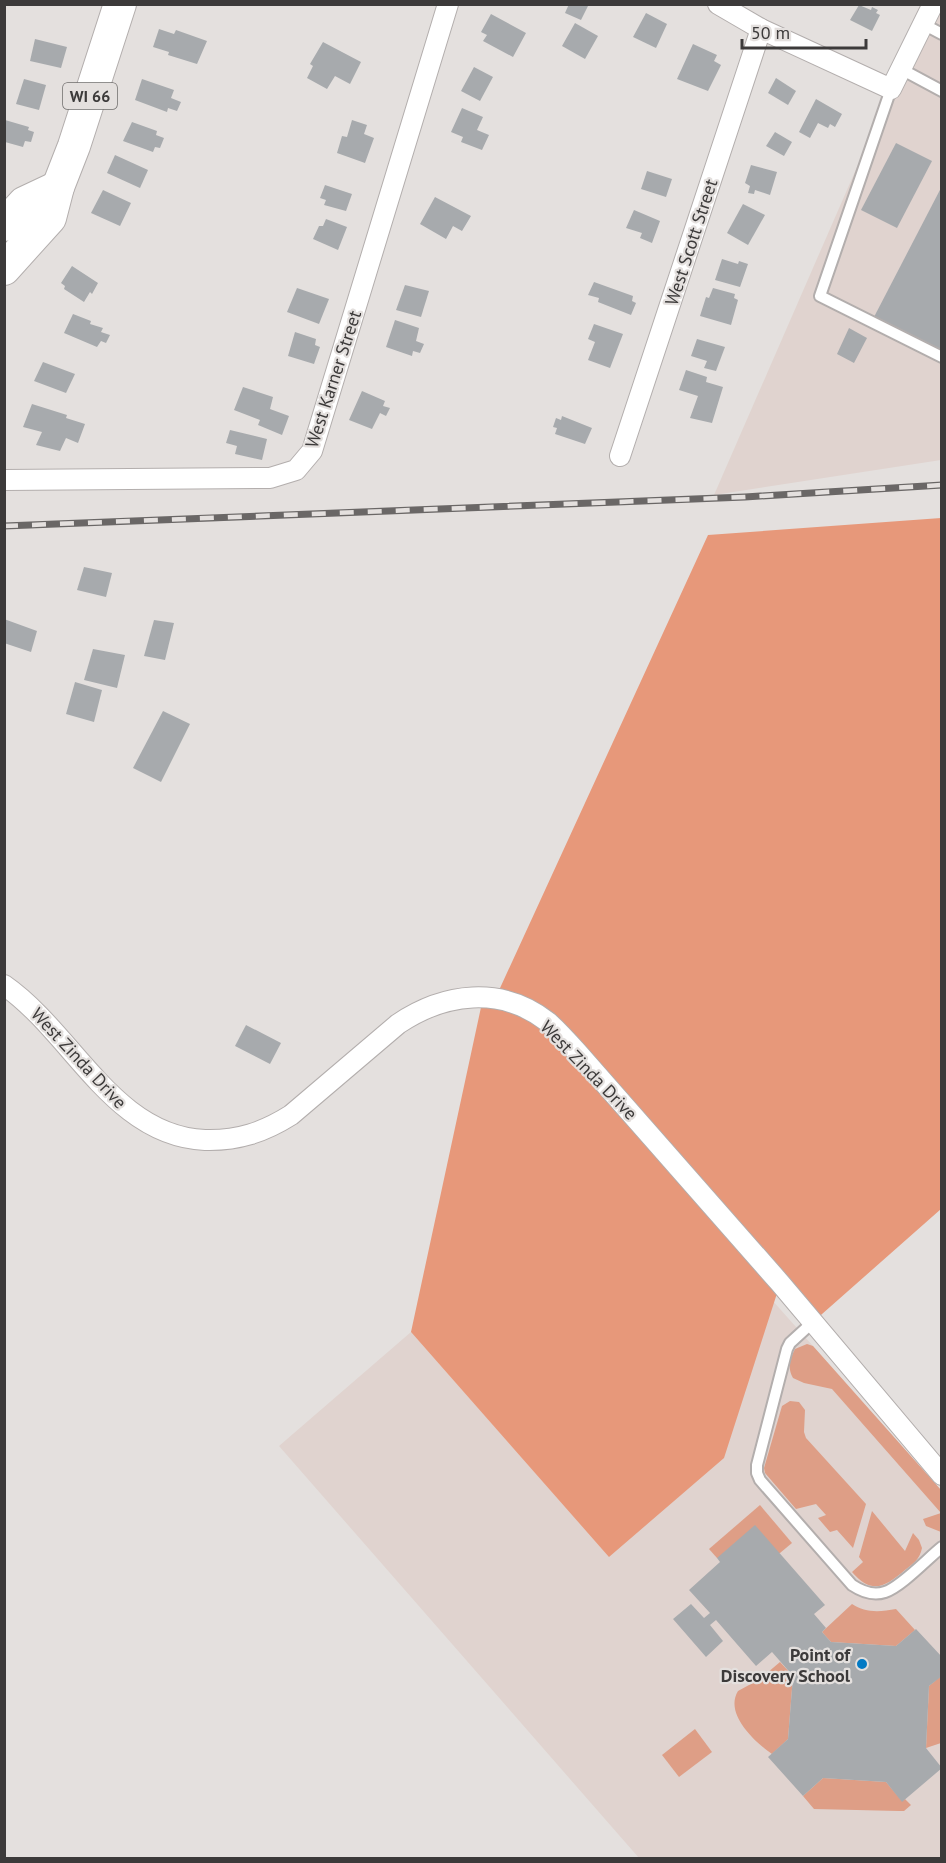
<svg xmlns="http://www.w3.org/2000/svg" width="946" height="1863" font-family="'PT Sans',sans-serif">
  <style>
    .built { fill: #e0d3cf }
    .green { fill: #de9e86 }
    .forest { fill: #e7987a }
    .building { fill: #a7aaad }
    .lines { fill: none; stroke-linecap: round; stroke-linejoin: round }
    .service-casing { stroke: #b3aead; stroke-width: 14 }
    .minor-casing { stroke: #b3aead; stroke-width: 22 }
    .primary-casing { stroke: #b3aead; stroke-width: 34 }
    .service { stroke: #fff; stroke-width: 10 }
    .minor { stroke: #fff; stroke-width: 20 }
    .primary { stroke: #fff; stroke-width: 32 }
    .rail-casing { stroke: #6a6766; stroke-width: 7 }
    .rail { stroke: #e4e0de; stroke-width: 4.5; stroke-dasharray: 14; stroke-linecap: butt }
    .poi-dot { fill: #037ac4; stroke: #e4e0de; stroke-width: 2 }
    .labels { text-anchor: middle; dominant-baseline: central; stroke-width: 4.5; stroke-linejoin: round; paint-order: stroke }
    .shield { fill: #e4e0de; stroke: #6e6c6b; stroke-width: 1.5 }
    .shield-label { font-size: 16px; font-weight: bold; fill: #3c3a3a }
    .street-label { font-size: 18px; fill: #3c3a3a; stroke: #e4e0de }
    .poi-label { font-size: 18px; font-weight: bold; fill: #3c3a3a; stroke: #e4e0de; text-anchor: end }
  </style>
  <rect width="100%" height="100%" fill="#e4e0de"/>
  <g class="built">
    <path d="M941,5V460L714,495L891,89Z"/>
    <path d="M772,1300L941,1490V1858H639L279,1446L411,1332L609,1556Z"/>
  </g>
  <g class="green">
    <path d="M807,1344L813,1346L941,1490V1532L926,1526L923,1519L941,1513L832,1389L804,1383L793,1378C787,1368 790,1358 795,1349Z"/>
    <path d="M790,1401L799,1402L805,1410L804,1432L806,1438L866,1504L853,1548L837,1530L830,1532L818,1518L826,1515L816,1504L796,1509L765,1473L764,1468L782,1406Z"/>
    <path d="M760,1505L792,1543L780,1553L717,1558L709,1549Z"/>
    <path d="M872,1511L905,1551L913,1533L919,1540L922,1548C920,1559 913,1564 905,1570C885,1587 872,1595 852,1572L863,1562L859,1557Z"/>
    <path d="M852,1604C865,1613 880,1612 896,1609L915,1630L896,1646L831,1642L822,1632Z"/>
    <path d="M780,1662L793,1676L788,1739L772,1754C755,1742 724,1714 738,1691L760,1679Z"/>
    <path d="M941,1676V1743L926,1748L929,1686Z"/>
    <path d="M695,1729L712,1752L679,1777L662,1755Z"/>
    <path d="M823,1778L886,1782L902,1801L905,1799L911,1805L904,1811H899L814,1809L803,1796Z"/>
  </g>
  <path class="forest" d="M941,518V1209L813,1322L780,1284L724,1458L609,1557L411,1332L483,998L495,999L708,535Z"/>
  <g class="building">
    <path d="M569,4H589L581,20L565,13Z"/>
    <path d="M859,5L871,10L872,7L878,10L876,13L880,15L872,31L850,20Z"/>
    <path d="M646,13L667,24L656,48L633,37Z"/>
    <path d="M491,14L526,33L513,57L483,41L487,35L481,32Z"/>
    <path d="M575,23L598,36L585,59L562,46Z"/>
    <path d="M159,29L174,34L176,30L207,41L197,64L168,55L169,52L153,47Z"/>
    <path d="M35,39L67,47L61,68L30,61Z"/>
    <path d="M323,42L361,62L350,84L335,76L327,89L307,78L313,66L310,64Z"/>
    <path d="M693,44L717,55L714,61L721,65L708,91L677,79Z"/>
    <path d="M474,67L493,77L480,101L461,91Z"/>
    <path d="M776,78L796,91L788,105L768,93Z"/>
    <path d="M24,79L46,85L39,110L16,104Z"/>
    <path d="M142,79L174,90L171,98L181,102L177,111L168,108L167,112L135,100Z"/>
    <path d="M816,99L842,114L835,127L830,124L828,128L818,123L810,138L799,132Z"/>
    <path d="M462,108L483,117L477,130L489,135L482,150L461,142L463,137L451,132Z"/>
    <path d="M5,120L29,127L28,130L34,132L31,142L25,141L23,147L5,142Z"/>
    <path d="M352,120L367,125L364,134L374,138L365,163L337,153L342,136L347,137Z"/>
    <path d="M132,122L157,131L156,135L164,138L160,148L155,147L153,152L123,141Z"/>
    <path d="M775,132L792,142L784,156L766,146Z"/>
    <path d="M896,143L932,161L897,228L861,210Z"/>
    <path d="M115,155L148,170L140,188L107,173Z"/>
    <path d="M751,165L777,172L770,195L755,190L754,194L748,193L750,186L745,183Z"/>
    <path d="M647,171L672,179L666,197L641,189Z"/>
    <path d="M325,185L352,194L346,211L324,205L326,200L320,198Z"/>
    <path d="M942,186V354L874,317Z"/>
    <path d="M103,190L131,203L120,226L91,213Z"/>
    <path d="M435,197L471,216L462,231L453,226L446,239L420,224Z"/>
    <path d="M743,204L765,215L748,245L727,233Z"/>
    <path d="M634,210L660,221L652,243L640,238L642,233L626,228Z"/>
    <path d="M326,219L347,227L338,250L313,239L319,226H323Z"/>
    <path d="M722,259L738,264L739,261L748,264L740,287L715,280Z"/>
    <path d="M72,266L98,283L92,294L90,292L84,302L64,289L65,286L61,283Z"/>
    <path d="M594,282L633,296L632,301L636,303L631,315L598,302L599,298L588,295Z"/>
    <path d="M405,285L429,291L421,317L396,310Z"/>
    <path d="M297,288L329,299L319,324L287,312Z"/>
    <path d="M713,288L735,294L734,298L738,300L731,325L700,316L706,297L709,298Z"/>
    <path d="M73,314L91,321L90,324L103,328L101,332L110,335L106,343L101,341L97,347L64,333Z"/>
    <path d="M395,320L419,328L416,341L424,344L420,353L413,351L412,356L386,347Z"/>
    <path d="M594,324L623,334L610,368L588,360L595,342L588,339Z"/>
    <path d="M849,328L867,338L854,363L837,354Z"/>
    <path d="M295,332L316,339L315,345L320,347L314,364L288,356Z"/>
    <path d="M697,339L725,347L716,371L704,368L707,361L691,356Z"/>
    <path d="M43,362L75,374L66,393L34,381Z"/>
    <path d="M686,370L707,377L706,382L723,387L712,423L690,418L698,396L679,390Z"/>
    <path d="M243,387L273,397L270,409L289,416L282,435L258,425L260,420L234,410Z"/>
    <path d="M362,391L385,401L383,406L390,408L386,416L380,413L372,429L349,420Z"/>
    <path d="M32,404L67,415L66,418L85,424L78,443L66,438L60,451L36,445L42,432L23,427Z"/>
    <path d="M562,416L592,428L585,444L555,434L557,428L553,427L556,418L561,420Z"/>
    <path d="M230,430L267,439L262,460L235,454L237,446L226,443Z"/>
    <path d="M84,567L112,573L106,597L77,590Z"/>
    <path d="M4,619L37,631L31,652L4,643Z"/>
    <path d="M154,620L174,623L165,660L144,656Z"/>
    <path d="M93,649L125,655L117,688L84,680Z"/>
    <path d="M75,682L102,690L94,722L66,714Z"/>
    <path d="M163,711L190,724L161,782L133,768Z"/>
    <path d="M246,1025L281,1043L270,1064L235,1046Z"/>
    <path d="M755,1525L825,1605L814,1614L826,1628L822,1632L831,1642L896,1646L916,1629L942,1657V1676L929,1686L926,1748L942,1768L902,1802L886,1782L823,1778L803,1796L768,1757L788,1739L793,1676L772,1652L756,1666L716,1620L710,1625L723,1641L706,1657L673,1619L691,1604L704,1618L710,1613L689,1590L720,1562L717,1558Z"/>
  </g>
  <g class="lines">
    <g class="service-casing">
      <g id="service">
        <path d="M923,24L942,34"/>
        <path d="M901,69L942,91"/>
        <path d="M891,89L820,296L942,357"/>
        <path d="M813,1322L790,1343L787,1349L757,1465V1473L760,1480L852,1585C861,1591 873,1596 885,1592C901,1587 928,1558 942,1547"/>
      </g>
    </g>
    <g class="minor-casing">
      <g id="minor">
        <path d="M718,4L761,29L891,89L933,4"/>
        <path d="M620,456L761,29"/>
        <path d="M4,480L270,478L296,470L312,451L448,4"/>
        <path d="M4,985C73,1033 113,1136 205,1140C238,1141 264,1132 291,1115L398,1024C444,993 501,985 548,1022C558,1031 568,1042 577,1052L780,1283L942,1475"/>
      </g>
    </g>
    <g class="primary-casing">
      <g id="primary">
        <path d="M4,225L24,203L58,187"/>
        <path d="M4,269L50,218L58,187L74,146L120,4"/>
      </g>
    </g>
    <use href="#service" class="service"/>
    <use href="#minor" class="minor"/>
    <use href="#primary" class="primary"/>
    <g class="rail-casing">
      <path id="rail" d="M4,526L745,497L942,485"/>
    </g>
    <use href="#rail" class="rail"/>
  </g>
  <circle class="poi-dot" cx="862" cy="1664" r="6"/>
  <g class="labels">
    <rect class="shield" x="63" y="83" width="54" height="26" rx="4.5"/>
    <g class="shield-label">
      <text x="90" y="96">WI 66</text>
    </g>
    <g class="street-label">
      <text transform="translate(691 242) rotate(-72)">West Scott Street</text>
      <text transform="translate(333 379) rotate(-72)">West Karner Street</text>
      <text transform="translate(79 1058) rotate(47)">West Zinda Drive</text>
      <text transform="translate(589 1070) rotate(46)">West Zinda Drive</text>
    </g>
    <g class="poi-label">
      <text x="850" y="1654">Point of<tspan x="850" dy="21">Discovery School</tspan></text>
    </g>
  </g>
  <rect width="946" height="1863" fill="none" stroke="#3c3a3a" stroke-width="12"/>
  <path d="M742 39v9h124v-9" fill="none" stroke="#3c3a3a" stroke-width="3"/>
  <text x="751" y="39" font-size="18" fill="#3c3a3a" stroke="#e4e0de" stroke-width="4.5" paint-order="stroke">50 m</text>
</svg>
